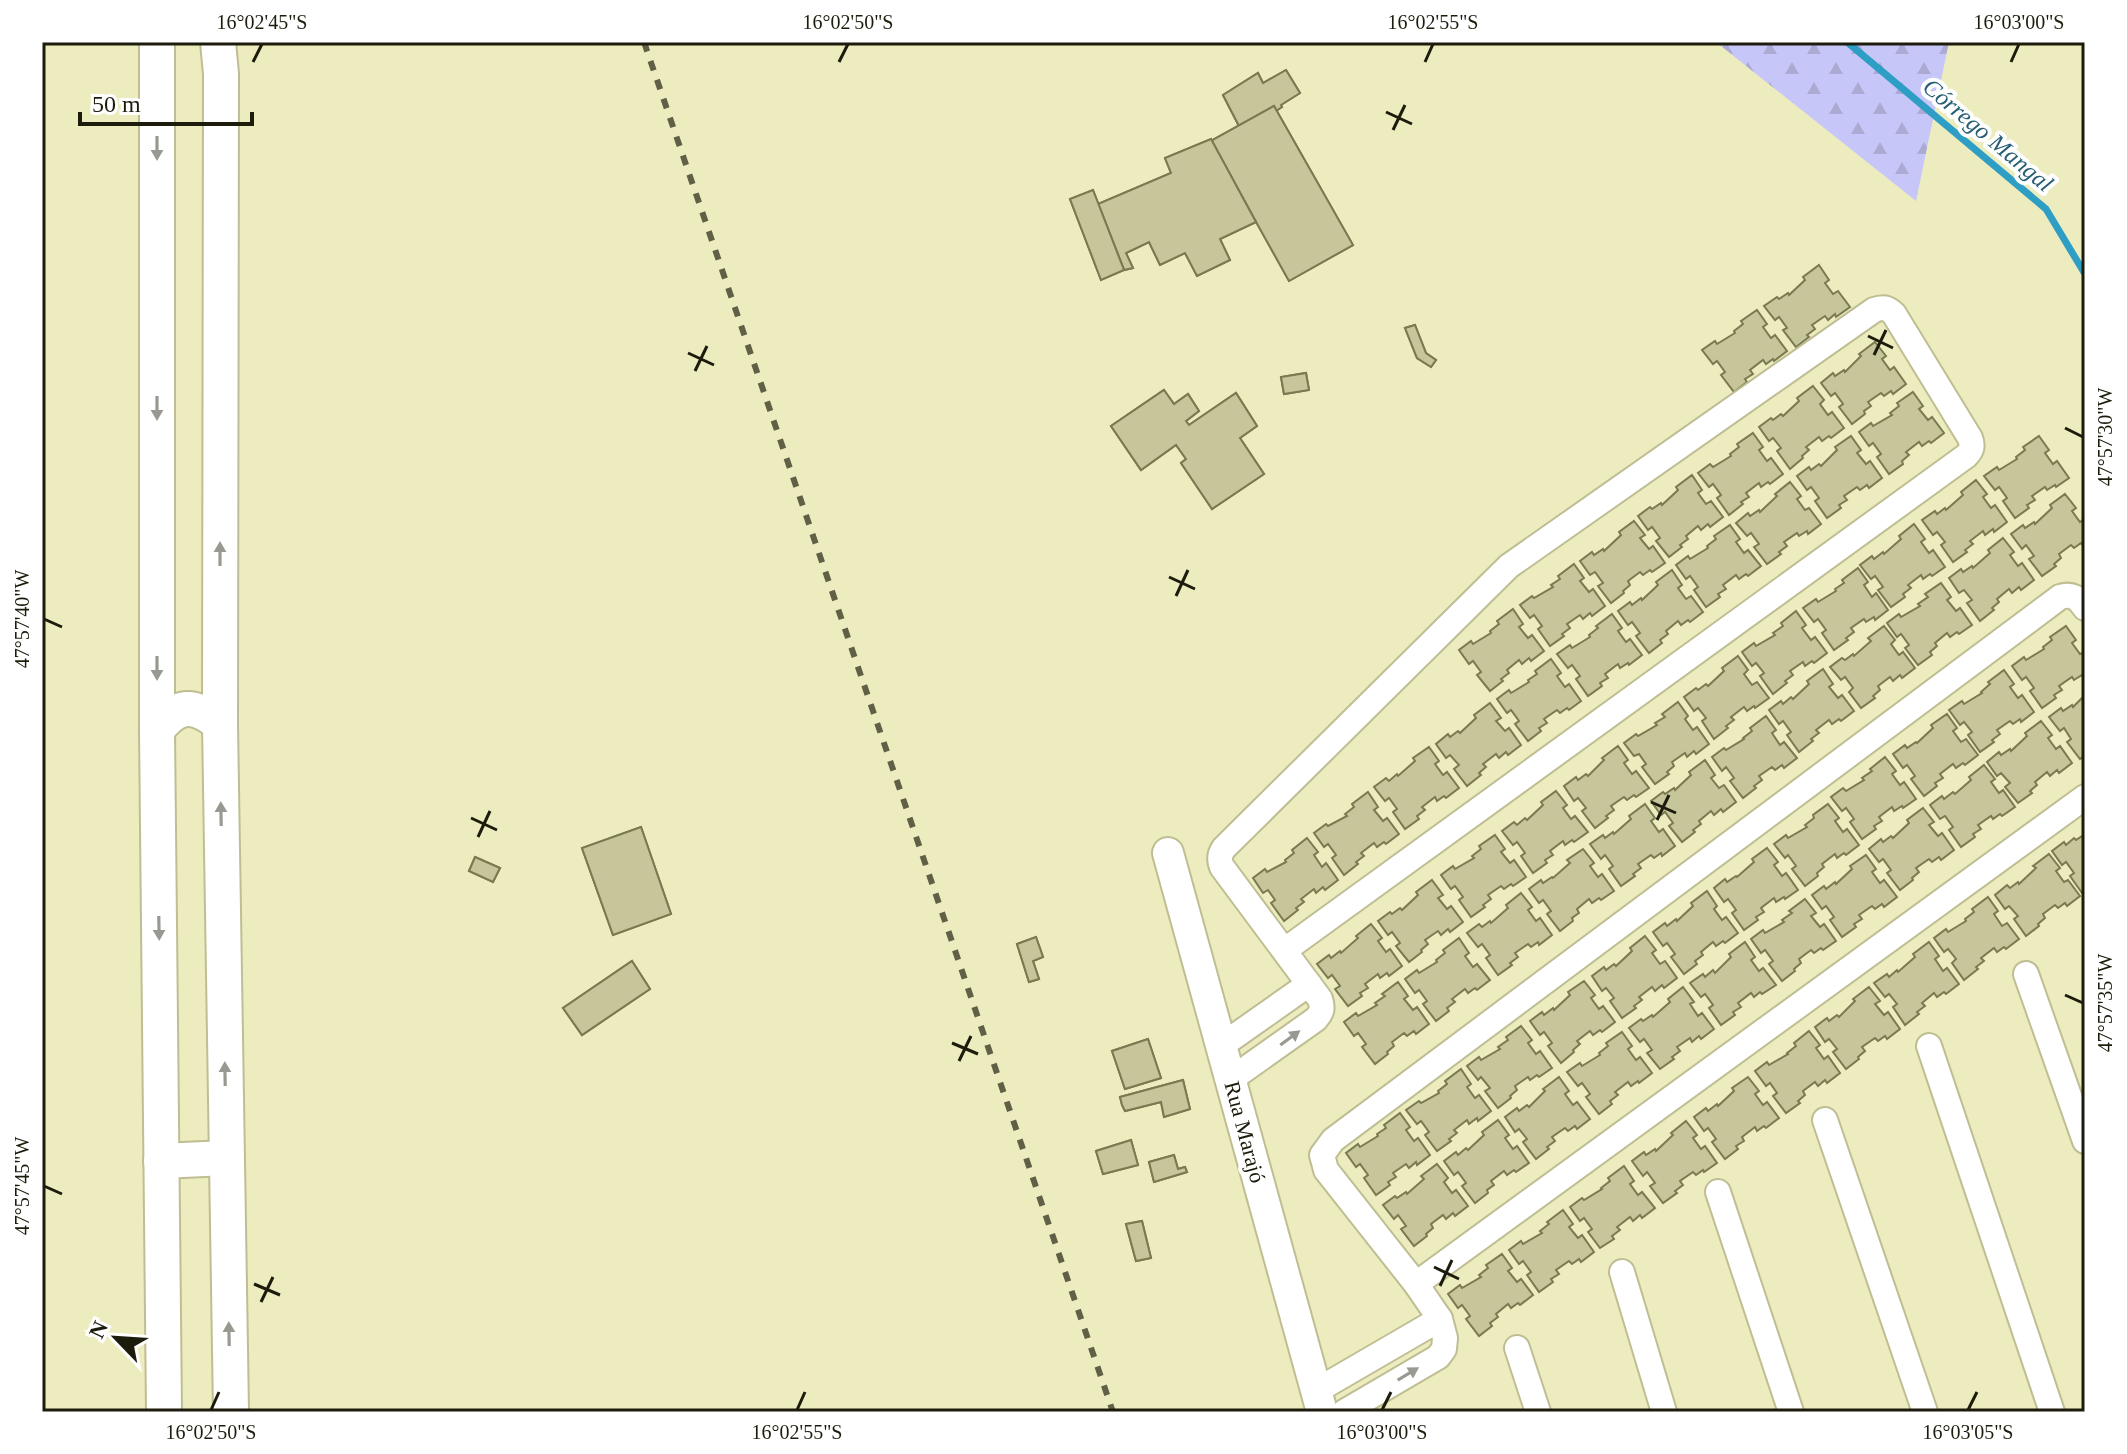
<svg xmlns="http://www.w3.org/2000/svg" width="2127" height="1454" font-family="Georgia,serif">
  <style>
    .forest { fill: url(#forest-firs) }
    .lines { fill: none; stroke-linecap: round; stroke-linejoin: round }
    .stream { stroke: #2f9ec5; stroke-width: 7 }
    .building { fill: #c7c59a; stroke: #7a7950; stroke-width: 2 }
    .minor-casing { stroke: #bfbe93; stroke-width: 28 }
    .tertiary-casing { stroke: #bfbe93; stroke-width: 34 }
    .secondary-casing { stroke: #bfbe93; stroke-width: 38 }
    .minor { stroke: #fff; stroke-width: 24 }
    .tertiary { stroke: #fff; stroke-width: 30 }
    .secondary { stroke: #fff; stroke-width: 34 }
    .rail { stroke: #616046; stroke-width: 6; stroke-dasharray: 10 10; stroke-linecap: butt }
    .oneway { fill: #999992 }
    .ticks { fill: none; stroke: #1d1c0c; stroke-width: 3 }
    .labels { text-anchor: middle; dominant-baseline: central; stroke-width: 8; stroke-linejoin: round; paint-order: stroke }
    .street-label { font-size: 22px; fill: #1d1c0c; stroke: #fff }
    .water-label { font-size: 24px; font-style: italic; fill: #265e74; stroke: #fff }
    .neatline { fill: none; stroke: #1d1c0c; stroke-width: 3 }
    .ticks-label { font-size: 20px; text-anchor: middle; fill: #1d1c0c }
  </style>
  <defs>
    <pattern id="forest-firs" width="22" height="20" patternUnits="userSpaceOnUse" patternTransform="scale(2)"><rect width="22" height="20" fill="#c7c6f8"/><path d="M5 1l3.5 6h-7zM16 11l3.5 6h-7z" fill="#aaaad3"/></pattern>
  </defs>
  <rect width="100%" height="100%" fill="#edecbf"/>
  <path class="forest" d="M1716,42H1949L1916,201Z"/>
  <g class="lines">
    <path class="stream" d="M1847,42L2046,209L2085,274"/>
  </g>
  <g class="building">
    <path d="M1286,70L1300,93L1281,105L1282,107L1276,111L1274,106L1239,126L1223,95L1258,73L1263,83Z"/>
    <path d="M1286,70L1300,93L1281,105L1282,107L1276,111L1274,106L1239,126L1223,95L1258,73L1263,83Z"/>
    <path d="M1274,106L1353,245L1289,281L1211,141Z"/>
    <path d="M1274,106L1353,245L1289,281L1211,141Z"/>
    <path d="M1211,139L1256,222L1220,239L1230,260L1197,276L1185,253L1160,265L1149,242L1126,253L1133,268L1124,270L1098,204L1171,173L1165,158Z"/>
    <path d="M1211,139L1256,222L1220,239L1230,260L1197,276L1185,253L1160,265L1149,242L1126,253L1133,268L1124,270L1098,204L1171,173L1165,158Z"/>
    <path d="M1093,190L1124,270L1101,280L1070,199Z"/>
    <path d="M1093,190L1124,270L1101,280L1070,199Z"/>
    <path d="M1819,265L1829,280L1825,283L1833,294L1838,291L1850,307L1836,317L1835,314L1828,320L1825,316L1812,325L1815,329L1807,335L1809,337L1796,347L1783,330L1787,328L1779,317L1775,320L1764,306L1777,297L1779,299L1788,293L1789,295L1805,280L1803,277Z"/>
    <path d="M1757,310L1767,324L1763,327L1771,338L1775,335L1787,351L1774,361L1773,359L1766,364L1763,360L1750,370L1753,374L1745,379L1747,382L1734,392L1721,375L1725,372L1717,361L1713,364L1702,350L1715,341L1717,344L1735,333L1734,331L1743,324L1741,321Z"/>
    <path d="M1415,325L1426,353L1436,360L1431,367L1417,358L1405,328Z"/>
    <path d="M1415,325L1426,353L1436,360L1431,367L1417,358L1405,328Z"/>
    <path d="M1875,342L1886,356L1882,359L1890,370L1894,367L1906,384L1893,394L1891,391L1884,396L1881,393L1868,402L1871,406L1864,411L1865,414L1852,424L1839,407L1843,404L1835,393L1831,396L1821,383L1833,373L1835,376L1844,370L1845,372L1861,356L1859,354Z"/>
    <path d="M1306,373L1309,390L1284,394L1281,377Z"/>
    <path d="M1306,373L1309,390L1284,394L1281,377Z"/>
    <path d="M1813,386L1824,400L1820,404L1828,415L1832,412L1844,428L1831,438L1829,436L1822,441L1819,437L1806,447L1809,450L1802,456L1803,458L1790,469L1777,451L1781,448L1773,438L1769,441L1759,427L1771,418L1773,420L1781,414L1783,416L1799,401L1797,398Z"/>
    <path d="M1164,390L1174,404L1188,394L1199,411L1186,421L1189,425L1236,393L1257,426L1240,438L1264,474L1212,509L1181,463L1186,459L1176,445L1141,470L1111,426Z"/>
    <path d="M1164,390L1174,404L1188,394L1199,411L1186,421L1189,425L1236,393L1257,426L1240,438L1264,474L1212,509L1181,463L1186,459L1176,445L1141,470L1111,426Z"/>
    <path d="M1913,392L1923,406L1919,409L1928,420L1932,417L1944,433L1931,443L1929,441L1922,446L1919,442L1906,452L1909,455L1902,461L1903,464L1889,474L1877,457L1881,454L1873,443L1869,446L1859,432L1871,423L1873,426L1892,415L1890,413L1899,406L1897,403Z"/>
    <path d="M1753,433L1763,447L1759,450L1767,461L1771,458L1783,474L1770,484L1768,482L1761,487L1759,483L1746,493L1749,497L1741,502L1743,504L1729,515L1717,498L1721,495L1713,484L1709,487L1698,473L1710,464L1713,467L1731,456L1730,454L1739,447L1737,444Z"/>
    <path d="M1851,436L1861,450L1857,453L1866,464L1870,461L1882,478L1869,488L1867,485L1860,490L1857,487L1844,496L1847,500L1839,505L1841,508L1827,518L1815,501L1819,498L1811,487L1807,490L1797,476L1809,467L1811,470L1819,464L1821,466L1837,450L1835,447Z"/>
    <path d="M2039,436L2049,450L2045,453L2053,464L2057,461L2069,478L2056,487L2055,485L2047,490L2045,487L2032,496L2035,500L2027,505L2029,508L2015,518L2003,501L2007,498L1999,487L1995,490L1984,476L1997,467L1999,470L2017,459L2016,457L2025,450L2023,447Z"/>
    <path d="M1692,475L1702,490L1698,493L1706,504L1711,501L1723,517L1710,527L1708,524L1701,530L1698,526L1686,536L1688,539L1680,545L1682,547L1669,557L1656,541L1660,538L1652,527L1648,530L1638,516L1650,507L1652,509L1661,503L1662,505L1678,490L1676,487Z"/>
    <path d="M1976,480L1987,494L1983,497L1991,508L1995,505L2007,522L1994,532L1993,529L1985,535L1983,531L1970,541L1973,544L1965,550L1967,552L1953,562L1941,545L1945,542L1937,532L1933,535L1922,520L1935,511L1937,514L1945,508L1946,510L1963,495L1961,492Z"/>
    <path d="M1790,482L1801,496L1797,499L1805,510L1809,508L1821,524L1808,534L1807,531L1799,536L1797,533L1784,542L1787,546L1779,552L1781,554L1767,564L1754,547L1759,544L1751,533L1747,536L1736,523L1748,513L1750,516L1759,510L1760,512L1777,496L1775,494Z"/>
    <path d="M2065,494L2076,508L2072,511L2080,522L2084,519L2085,521V544L2083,546L2081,543L2074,548L2071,545L2059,554L2061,558L2054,564L2056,566L2042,576L2029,559L2034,556L2026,545L2022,549L2011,534L2023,525L2025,528L2034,522L2035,524L2052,508L2050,505Z"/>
    <path d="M1634,521L1645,535L1640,538L1649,549L1653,546L1665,563L1652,572L1650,570L1643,575L1640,572L1628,581L1630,585L1623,591L1624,593L1611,603L1598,586L1603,583L1595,572L1590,575L1580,561L1592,552L1594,555L1603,549L1604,551L1621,535L1619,532Z"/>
    <path d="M1914,524L1925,539L1921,542L1929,553L1933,550L1945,567L1932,576L1930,574L1923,579L1921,575L1908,585L1911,588L1903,594L1905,597L1891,607L1878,590L1883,587L1875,576L1871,579L1860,565L1872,556L1874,559L1883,552L1884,554L1901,539L1899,536Z"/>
    <path d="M1730,525L1740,539L1736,542L1744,553L1748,550L1761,566L1748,576L1746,574L1739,579L1736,575L1723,585L1726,589L1718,594L1720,597L1706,607L1694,590L1698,587L1690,576L1686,579L1676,565L1688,556L1690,559L1708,548L1707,546L1716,539L1714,536Z"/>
    <path d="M2003,538L2014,552L2010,555L2018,566L2022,563L2034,580L2021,590L2019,587L2012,593L2009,589L1997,599L1999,602L1992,608L1994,610L1980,621L1967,603L1972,600L1964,590L1959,593L1949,578L1961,569L1963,572L1972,566L1973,568L1990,553L1988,550Z"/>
    <path d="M1574,564L1584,578L1580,581L1589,592L1593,589L1605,606L1592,616L1590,613L1583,619L1580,615L1567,624L1570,628L1562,634L1564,636L1550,646L1538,629L1542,626L1534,615L1530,618L1520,605L1532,596L1534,598L1553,587L1551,585L1560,579L1558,576Z"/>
    <path d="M1858,568L1868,582L1864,585L1872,597L1876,593L1888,610L1875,620L1874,617L1866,622L1864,619L1851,628L1854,632L1846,638L1848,640L1834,650L1822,633L1826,630L1818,619L1814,622L1803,608L1816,599L1818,602L1836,591L1835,589L1844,583L1842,580Z"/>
    <path d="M1672,570L1682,585L1678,588L1686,599L1691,596L1703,612L1690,622L1688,620L1681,625L1678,621L1666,631L1668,634L1660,640L1662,643L1649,653L1636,636L1640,633L1632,622L1628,625L1618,611L1630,602L1632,605L1641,598L1642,600L1658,585L1656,582Z"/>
    <path d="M1941,583L1951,597L1947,600L1956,611L1960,608L1972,625L1959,634L1957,632L1950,637L1947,633L1935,643L1937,646L1930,652L1932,655L1918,665L1905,648L1909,645L1901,634L1897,637L1887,623L1899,614L1901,617L1920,606L1918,604L1928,597L1925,594Z"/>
    <path d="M1513,609L1523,624L1519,627L1528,638L1532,635L1544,651L1531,661L1529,658L1522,664L1519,660L1507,670L1509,673L1501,679L1503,681L1490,691L1477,675L1481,672L1473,661L1469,664L1459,650L1471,641L1473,644L1491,633L1490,631L1499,624L1497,621Z"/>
    <path d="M1796,611L1806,625L1802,628L1811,640L1815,637L1827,653L1814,663L1812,661L1805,666L1803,662L1790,671L1793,675L1785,681L1787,683L1773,694L1760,676L1764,673L1756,663L1752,666L1742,652L1754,643L1756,646L1775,635L1773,633L1783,626L1781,623Z"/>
    <path d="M1612,614L1622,628L1618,631L1626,642L1630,639L1642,655L1629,665L1628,663L1620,668L1618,664L1605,674L1608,678L1600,683L1602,686L1588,696L1576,679L1580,676L1572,665L1568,668L1557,654L1570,645L1572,648L1590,637L1589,635L1598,628L1596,626Z"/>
    <path d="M1884,626L1895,640L1891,644L1899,655L1903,652L1915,668L1902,678L1900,675L1893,681L1890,677L1878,686L1880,690L1873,696L1875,698L1861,708L1849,692L1853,688L1845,677L1841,680L1830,667L1842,658L1845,660L1853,654L1854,656L1871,641L1868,638Z"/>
    <path d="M2066,626L2076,640L2072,643L2080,654L2085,652V676L2083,677L2082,675L2074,680L2072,677L2059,686L2062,690L2054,695L2056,698L2042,708L2030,691L2034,688L2026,677L2022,680L2012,666L2024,657L2026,660L2044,649L2043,647L2052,640L2050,637Z"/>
    <path d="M1738,656L1748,670L1744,674L1752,685L1757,682L1769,698L1755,708L1754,706L1747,711L1744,707L1731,717L1734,720L1726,726L1728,728L1714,739L1702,721L1706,718L1698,708L1694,711L1684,697L1696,688L1698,690L1706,684L1708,686L1724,671L1722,668Z"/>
    <path d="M1551,659L1561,673L1557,676L1565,687L1569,684L1581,701L1569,710L1567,708L1560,713L1557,710L1544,719L1547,723L1539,728L1541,731L1528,741L1515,724L1519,721L1511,710L1507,713L1497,699L1509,690L1511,693L1529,682L1528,680L1537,674L1535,671Z"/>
    <path d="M1823,669L1833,684L1829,687L1838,698L1842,695L1854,711L1841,721L1839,719L1832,724L1829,720L1816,730L1819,733L1811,739L1813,741L1799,752L1787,735L1791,732L1783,721L1779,724L1769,710L1781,701L1783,704L1791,697L1793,699L1809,684L1807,681Z"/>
    <path d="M2004,670L2014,684L2010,687L2018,698L2022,695L2034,712L2021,722L2020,719L2013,724L2010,721L1997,730L2000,734L1992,740L1994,742L1980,752L1968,735L1972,732L1964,722L1960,725L1949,710L1962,701L1964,704L1982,693L1981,692L1990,684L1988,682Z"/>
    <path d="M2085,695V755L2080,759L2067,742L2071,739L2064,728L2060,731L2049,717L2061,708L2063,711L2072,705L2073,707Z"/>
    <path d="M1678,702L1688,716L1685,719L1693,730L1697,727L1709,744L1696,754L1694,751L1687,757L1685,753L1672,762L1674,766L1667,772L1669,774L1655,784L1642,767L1646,764L1639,754L1634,756L1624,743L1636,734L1638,736L1657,725L1655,723L1665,717L1662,714Z"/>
    <path d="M1490,703L1501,718L1496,721L1505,731L1509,728L1521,745L1508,755L1506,752L1499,758L1496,754L1483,764L1486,767L1479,773L1481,775L1467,786L1454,769L1459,765L1450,755L1446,758L1436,744L1448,734L1450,737L1458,731L1460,733L1476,718L1474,715Z"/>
    <path d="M1947,714L1957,728L1953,731L1961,742L1966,739L1978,755L1965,765L1963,763L1956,768L1953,764L1940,774L1943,778L1935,783L1937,786L1924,796L1911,779L1915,776L1907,765L1903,768L1893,754L1905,745L1907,748L1916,742L1917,743L1933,728L1931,725Z"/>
    <path d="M1766,716L1776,730L1772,733L1780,745L1784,742L1797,758L1784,768L1782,765L1775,770L1772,767L1759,776L1762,780L1754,786L1756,788L1743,798L1730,781L1734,778L1726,767L1722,771L1712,757L1724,748L1726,750L1744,739L1743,738L1752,731L1750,728Z"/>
    <path d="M2041,721L2052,735L2048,738L2056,749L2060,746L2072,763L2059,773L2057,770L2050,776L2047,772L2035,782L2037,785L2030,791L2032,793L2018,803L2005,787L2010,783L2001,773L1997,776L1987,762L1999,752L2001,755L2010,749L2011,751L2027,736L2025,733Z"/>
    <path d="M1618,746L1628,760L1624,763L1632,774L1636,771L1649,788L1636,797L1634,795L1627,800L1624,797L1611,806L1614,810L1606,816L1608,818L1595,828L1582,811L1586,808L1578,798L1574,801L1564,786L1576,777L1578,780L1586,774L1588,776L1604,760L1602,758Z"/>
    <path d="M1429,747L1439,761L1435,764L1443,775L1447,772L1459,788L1446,798L1444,796L1437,801L1435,797L1422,807L1425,810L1417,816L1419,819L1405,829L1393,812L1397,809L1389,798L1385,801L1374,787L1386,778L1389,781L1397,774L1398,776L1415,761L1413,758Z"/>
    <path d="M1885,757L1896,771L1892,774L1900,785L1904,782L1916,799L1903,808L1902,806L1894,811L1892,807L1879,817L1882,821L1874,826L1876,829L1862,839L1850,822L1854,819L1846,808L1842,811L1831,797L1843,788L1846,791L1864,780L1862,778L1872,771L1870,769Z"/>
    <path d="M1705,760L1715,775L1711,778L1719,788L1724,785L1736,802L1723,812L1721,809L1714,815L1711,811L1699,821L1701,824L1693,830L1695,832L1682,842L1669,826L1673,823L1665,812L1661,815L1651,801L1663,792L1665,794L1674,788L1675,790L1691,775L1689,772Z"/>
    <path d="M1984,765L1995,779L1991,782L1999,793L2003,790L2015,807L2002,816L2000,814L1993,819L1991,816L1978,825L1981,829L1973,834L1975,837L1961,847L1949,830L1953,827L1945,816L1940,819L1930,805L1942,796L1944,799L1953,792L1955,794L1971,780L1969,777Z"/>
    <path d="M1556,791L1567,805L1563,808L1571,819L1575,816L1588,832L1574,842L1572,840L1565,845L1563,841L1550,851L1553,855L1545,860L1547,863L1533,873L1521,856L1525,853L1517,842L1513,845L1502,831L1514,822L1517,825L1525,818L1527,820L1543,805L1541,802Z"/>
    <path d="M1368,792L1378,807L1374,810L1383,821L1387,818L1399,834L1386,844L1384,842L1377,847L1374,843L1361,853L1364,856L1356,862L1358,864L1344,875L1332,858L1336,855L1328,844L1324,847L1314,833L1326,824L1328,826L1347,816L1345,814L1354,807L1352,804Z"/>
    <path d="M1645,804L1655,818L1651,821L1659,832L1663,829L1675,846L1662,856L1661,853L1654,858L1651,855L1638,864L1641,868L1633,874L1635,876L1621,886L1609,869L1613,866L1605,855L1601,859L1590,844L1603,835L1605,838L1613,832L1614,834L1631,819L1629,816Z"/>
    <path d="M1828,804L1839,818L1835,821L1843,832L1847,829L1859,845L1846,855L1844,853L1837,858L1835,854L1822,864L1824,867L1817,873L1818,876L1805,886L1792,869L1796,866L1788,855L1785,858L1774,844L1786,835L1788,838L1807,827L1805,825L1814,818L1813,815Z"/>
    <path d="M1923,808L1934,822L1929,825L1938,836L1942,833L1954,850L1941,860L1939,857L1932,862L1929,859L1916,868L1919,872L1912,878L1913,880L1900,890L1887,873L1891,870L1883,859L1879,862L1869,849L1881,839L1883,842L1891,836L1893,838L1909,823L1907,820Z"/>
    <path d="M641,827L671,914L613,935L582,848Z"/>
    <path d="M641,827L671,914L613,935L582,848Z"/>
    <path d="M2085,830V891L2082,893L2070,876L2074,873L2066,862L2062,865L2052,851L2064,842L2066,845L2074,838L2076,840L2085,834L2083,832Z"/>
    <path d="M1495,835L1505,849L1501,852L1510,863L1514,860L1526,877L1513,886L1511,884L1504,889L1501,886L1488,895L1491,899L1483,905L1485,907L1471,917L1459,900L1463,897L1455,886L1451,889L1441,875L1453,866L1455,869L1474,858L1472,856L1481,849L1479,846Z"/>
    <path d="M1307,838L1318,852L1314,855L1322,867L1326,863L1338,880L1325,890L1323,887L1316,893L1314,889L1301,899L1304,902L1296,908L1298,910L1284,921L1271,903L1275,900L1268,890L1263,893L1253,878L1265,869L1267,872L1286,862L1285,860L1294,853L1292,850Z"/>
    <path d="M1767,848L1778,862L1774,865L1782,876L1786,873L1798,890L1785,899L1784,897L1776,902L1774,898L1761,908L1764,912L1756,917L1758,920L1744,930L1732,913L1736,910L1728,899L1724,902L1714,888L1725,879L1727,882L1736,876L1737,877L1754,862L1752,859Z"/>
    <path d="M1583,849L1594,863L1590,866L1598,877L1602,874L1614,891L1601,900L1599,898L1592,903L1589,899L1577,909L1579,913L1572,918L1573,921L1560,931L1547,914L1551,911L1543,900L1539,903L1529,889L1541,880L1543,883L1552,877L1553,878L1570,863L1567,860Z"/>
    <path d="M2049,854L2060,868L2056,871L2064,882L2068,880L2080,896L2067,906L2065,903L2058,908L2055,905L2043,914L2045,918L2038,924L2039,926L2026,936L2014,919L2018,916L2009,906L2005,909L1995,895L2007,885L2010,888L2018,882L2019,884L2036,868L2033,866Z"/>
    <path d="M1866,855L1876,869L1872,872L1880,883L1884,880L1897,897L1884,907L1882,904L1875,909L1872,906L1859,915L1862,919L1854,924L1856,927L1842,937L1830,920L1834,917L1826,906L1822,909L1812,895L1824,886L1826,889L1835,882L1836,884L1852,869L1850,866Z"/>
    <path d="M475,857L500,868L493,882L469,871Z"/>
    <path d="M475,857L500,868L493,882L469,871Z"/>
    <path d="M1432,880L1443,895L1438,898L1447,909L1451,906L1463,922L1450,932L1448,929L1441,935L1438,931L1425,940L1428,944L1421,950L1422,952L1409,962L1396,946L1400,943L1392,932L1388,935L1378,921L1390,912L1392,914L1400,908L1402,910L1418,895L1416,892Z"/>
    <path d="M1707,891L1717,906L1714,909L1722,920L1726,917L1738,933L1725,943L1723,941L1716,946L1713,942L1701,952L1703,955L1695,961L1697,964L1684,974L1671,957L1675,954L1667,943L1663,946L1653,932L1665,923L1667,926L1676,919L1677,921L1693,906L1691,903Z"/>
    <path d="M1521,893L1532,907L1528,910L1536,921L1540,918L1552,935L1539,945L1538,942L1531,947L1528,944L1515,953L1518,957L1510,963L1512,965L1498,975L1486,958L1490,955L1482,944L1478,947L1467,933L1479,924L1482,927L1490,921L1491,923L1508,908L1506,905Z"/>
    <path d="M1988,897L1998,911L1994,914L2002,926L2007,923L2019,939L2006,949L2004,947L1997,952L1994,948L1981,958L1984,961L1976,967L1978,969L1964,980L1952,963L1956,959L1948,949L1944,952L1934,938L1946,929L1948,932L1966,921L1965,919L1974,912L1972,909Z"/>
    <path d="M1805,899L1816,913L1811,916L1820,927L1824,924L1836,941L1823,950L1821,948L1814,953L1811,950L1799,959L1801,963L1794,969L1795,971L1782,981L1769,964L1773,961L1765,950L1761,953L1751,939L1763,930L1765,933L1784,922L1782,920L1792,913L1789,911Z"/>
    <path d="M1371,924L1382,938L1378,941L1386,952L1390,949L1402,966L1389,976L1387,973L1380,978L1378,974L1365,984L1368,988L1360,993L1362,996L1348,1006L1335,989L1340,986L1332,975L1328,978L1317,964L1329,955L1331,958L1340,951L1341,953L1358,938L1356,936Z"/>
    <path d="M1645,936L1656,950L1652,953L1660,964L1665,961L1677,978L1664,988L1662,985L1655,991L1652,987L1639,997L1642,1000L1634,1006L1636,1008L1622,1018L1610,1001L1614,998L1606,988L1602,991L1592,976L1604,967L1606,970L1614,964L1616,966L1632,951L1630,948Z"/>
    <path d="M1036,937L1043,957L1033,961L1039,979L1029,982L1017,944Z"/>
    <path d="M1036,937L1043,957L1033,961L1039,979L1029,982L1017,944Z"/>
    <path d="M1459,938L1469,953L1465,956L1473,967L1477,964L1490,980L1477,990L1475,988L1468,993L1465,989L1452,999L1455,1002L1447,1008L1449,1011L1436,1021L1423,1004L1427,1001L1419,990L1415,993L1405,979L1417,970L1419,973L1437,962L1436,960L1445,953L1443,950Z"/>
    <path d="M1745,942L1755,957L1751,960L1759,971L1763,968L1776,985L1762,994L1760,992L1754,997L1751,993L1738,1003L1741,1007L1733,1012L1735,1015L1721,1025L1709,1008L1713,1005L1705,994L1701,997L1690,983L1703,974L1705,977L1713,970L1715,973L1731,957L1729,954Z"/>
    <path d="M1929,942L1939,956L1935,959L1943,971L1947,968L1959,984L1946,994L1944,992L1937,997L1934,993L1922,1003L1925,1006L1917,1012L1919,1014L1905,1025L1893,1007L1897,1004L1889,994L1885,997L1874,983L1887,974L1889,977L1897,970L1898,972L1915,957L1913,954Z"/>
    <path d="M632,961L650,989L582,1035L563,1008Z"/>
    <path d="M632,961L650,989L582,1035L563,1008Z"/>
    <path d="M1584,981L1595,995L1591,998L1599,1009L1603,1006L1615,1022L1602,1032L1600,1030L1593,1035L1590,1031L1577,1041L1580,1044L1573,1050L1574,1052L1561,1063L1548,1046L1552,1043L1544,1032L1540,1035L1530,1021L1542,1012L1544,1015L1553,1008L1554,1010L1570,995L1568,992Z"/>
    <path d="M1398,982L1408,996L1404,999L1413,1010L1417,1007L1429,1024L1416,1034L1414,1031L1407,1036L1404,1033L1392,1042L1394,1046L1387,1052L1388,1054L1375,1064L1362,1047L1366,1044L1358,1033L1354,1036L1344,1022L1356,1013L1358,1016L1377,1005L1375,1003L1385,996L1382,994Z"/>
    <path d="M1683,987L1694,1002L1690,1004L1698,1016L1702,1013L1714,1029L1701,1039L1699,1036L1692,1042L1690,1038L1677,1047L1680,1051L1672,1057L1674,1059L1660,1069L1647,1053L1652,1050L1644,1039L1640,1042L1629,1028L1641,1019L1643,1021L1652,1015L1653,1017L1670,1002L1668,999Z"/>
    <path d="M1869,987L1880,1001L1875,1004L1884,1015L1888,1012L1900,1029L1887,1039L1885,1036L1878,1041L1875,1038L1862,1047L1865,1051L1858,1057L1859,1059L1846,1069L1833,1052L1837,1049L1829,1039L1825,1042L1815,1027L1827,1018L1829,1021L1837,1015L1839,1017L1855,1001L1853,999Z"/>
    <path d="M1521,1026L1532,1040L1528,1043L1536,1054L1540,1051L1552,1068L1539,1077L1537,1075L1530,1080L1528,1077L1515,1086L1517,1090L1510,1096L1511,1098L1498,1108L1485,1091L1490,1088L1481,1077L1478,1080L1467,1066L1479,1057L1481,1060L1500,1049L1498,1047L1508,1040L1506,1037Z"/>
    <path d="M1809,1031L1820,1045L1816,1048L1824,1059L1828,1056L1840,1073L1827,1083L1825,1080L1818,1086L1815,1082L1803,1091L1805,1095L1798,1101L1800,1103L1786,1113L1773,1096L1777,1093L1770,1083L1766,1086L1755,1071L1767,1062L1769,1065L1788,1054L1787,1053L1796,1046L1794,1043Z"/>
    <path d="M1622,1032L1632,1046L1628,1049L1636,1060L1640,1057L1652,1073L1639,1083L1638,1081L1631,1086L1628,1082L1615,1092L1618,1095L1610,1101L1612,1104L1599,1114L1586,1097L1590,1094L1582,1083L1578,1086L1567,1072L1580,1063L1582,1066L1600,1055L1599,1053L1608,1046L1606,1043Z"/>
    <path d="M1148,1039L1161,1078L1125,1089L1112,1051Z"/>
    <path d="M1148,1039L1161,1078L1125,1089L1112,1051Z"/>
    <path d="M1461,1069L1471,1084L1467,1087L1475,1098L1479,1095L1491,1111L1478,1121L1477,1118L1469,1124L1467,1120L1454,1130L1457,1133L1449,1139L1451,1141L1437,1151L1425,1135L1429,1132L1421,1121L1417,1124L1406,1110L1419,1101L1421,1103L1439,1093L1438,1091L1447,1084L1445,1081Z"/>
    <path d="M1559,1077L1569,1091L1565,1094L1573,1105L1577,1102L1590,1119L1577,1129L1575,1126L1568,1131L1565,1128L1552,1137L1555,1141L1547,1147L1549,1149L1536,1159L1523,1142L1527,1139L1519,1129L1515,1132L1505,1117L1517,1108L1519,1111L1527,1105L1529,1107L1545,1091L1543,1089Z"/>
    <path d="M1748,1077L1759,1091L1755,1094L1763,1105L1767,1102L1779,1118L1766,1128L1764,1126L1757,1131L1755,1127L1742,1137L1744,1141L1736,1146L1738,1149L1725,1159L1712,1142L1716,1139L1708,1128L1704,1131L1694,1117L1706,1108L1708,1111L1717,1104L1718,1106L1734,1091L1732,1088Z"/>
    <path d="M1183,1080L1190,1109L1164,1117L1161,1102L1125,1111L1122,1105L1120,1097Z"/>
    <path d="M1183,1080L1190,1109L1164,1117L1161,1102L1125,1111L1122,1105L1120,1097Z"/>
    <path d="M1400,1113L1410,1127L1406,1130L1414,1141L1418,1138L1430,1155L1417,1165L1416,1162L1409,1168L1406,1164L1393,1173L1396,1177L1388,1182L1390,1185L1376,1195L1364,1178L1368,1175L1360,1164L1356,1167L1346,1153L1358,1144L1360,1147L1378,1136L1377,1134L1386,1128L1384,1125Z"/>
    <path d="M1498,1120L1509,1135L1505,1138L1513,1149L1517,1146L1529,1163L1516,1172L1514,1170L1507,1175L1504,1171L1491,1181L1494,1185L1487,1190L1488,1193L1475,1203L1462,1186L1466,1183L1458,1172L1454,1175L1444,1161L1456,1152L1458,1155L1466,1148L1468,1150L1484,1135L1482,1132Z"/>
    <path d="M1686,1121L1697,1135L1693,1138L1701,1149L1705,1146L1717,1163L1704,1172L1703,1170L1696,1175L1693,1172L1680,1181L1683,1185L1675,1191L1677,1193L1663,1203L1650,1186L1655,1183L1647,1172L1643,1176L1632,1161L1644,1152L1646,1155L1655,1149L1656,1151L1673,1135L1671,1133Z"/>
    <path d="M1131,1140L1138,1165L1103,1174L1096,1151Z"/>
    <path d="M1131,1140L1138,1165L1103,1174L1096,1151Z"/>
    <path d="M1174,1155L1178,1169L1185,1167L1187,1172L1154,1182L1149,1162Z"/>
    <path d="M1174,1155L1178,1169L1185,1167L1187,1172L1154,1182L1149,1162Z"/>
    <path d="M1437,1164L1448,1178L1444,1182L1452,1193L1456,1190L1468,1206L1455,1216L1453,1213L1446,1219L1443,1215L1431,1224L1433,1228L1426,1234L1427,1236L1414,1246L1401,1229L1406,1226L1398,1215L1394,1219L1383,1205L1395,1196L1397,1198L1406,1192L1407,1194L1424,1179L1421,1176Z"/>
    <path d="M1624,1166L1634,1181L1630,1184L1638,1195L1642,1192L1655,1208L1642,1218L1640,1215L1633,1221L1630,1217L1617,1227L1620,1230L1612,1236L1614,1239L1600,1248L1588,1232L1592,1229L1584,1218L1580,1221L1570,1207L1582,1198L1584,1200L1602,1189L1601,1188L1610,1181L1608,1178Z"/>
    <path d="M1563,1210L1573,1224L1569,1227L1578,1238L1582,1235L1594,1252L1581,1262L1579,1259L1572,1264L1569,1261L1556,1270L1559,1274L1551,1279L1553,1282L1539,1292L1527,1275L1531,1272L1523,1261L1519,1264L1509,1250L1521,1241L1523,1244L1542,1233L1540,1231L1549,1224L1547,1222Z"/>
    <path d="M1142,1221L1151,1258L1136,1261L1126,1224Z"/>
    <path d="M1142,1221L1151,1258L1136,1261L1126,1224Z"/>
    <path d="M1502,1254L1512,1268L1508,1271L1517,1282L1521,1279L1533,1295L1520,1305L1518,1303L1511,1308L1508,1304L1496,1314L1498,1317L1490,1323L1492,1326L1479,1336L1466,1319L1470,1316L1462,1305L1458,1308L1448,1294L1460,1285L1462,1288L1481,1277L1479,1275L1488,1268L1486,1265Z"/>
  </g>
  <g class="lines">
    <g class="minor-casing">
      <g id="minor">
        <path d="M2026,974L2085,1141"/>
        <path d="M1221,1046L1309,984"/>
        <path d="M1929,1046L2052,1412"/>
        <path d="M1230,1080L1316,1019C1322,1012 1323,1008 1320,999L1222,867C1219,860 1219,855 1224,848L1509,566L1874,310C1883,307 1887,307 1894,314L1970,438C1973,446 1972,450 1966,456L1285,950"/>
        <path d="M1825,1120L1925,1412"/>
        <path d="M1718,1192L1791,1412"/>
        <path d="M1622,1272L1664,1412"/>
        <path d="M1416,1284L2085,797"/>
        <path d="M1517,1348L1538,1412"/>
        <path d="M1316,1391L1440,1319"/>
        <path d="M1344,1412L1438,1357L1444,1349L1445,1338L1440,1319L1416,1284L1326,1170L1322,1155L1333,1140L2060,597C2072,593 2078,598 2085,608"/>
      </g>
    </g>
    <g class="tertiary-casing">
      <path id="tertiary" d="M1168,853L1322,1412"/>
    </g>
    <g class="secondary-casing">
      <g id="secondary">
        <path d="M157,42V730L164,1412"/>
        <path d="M218,42L221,74L220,724L231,1412"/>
        <path d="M157,730C178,703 194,703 220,724"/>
        <path d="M161,1161L226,1158"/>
      </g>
    </g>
    <use href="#minor" class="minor"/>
    <use href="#tertiary" class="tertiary"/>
    <use href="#secondary" class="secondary"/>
    <path class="rail" d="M644,42L1113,1412"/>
  </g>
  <defs><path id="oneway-solid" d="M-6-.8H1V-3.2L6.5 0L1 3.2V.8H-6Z" transform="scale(2)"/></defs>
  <g class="oneway">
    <use href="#oneway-solid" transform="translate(157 148) rotate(90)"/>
    <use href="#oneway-solid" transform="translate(157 408) rotate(90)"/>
    <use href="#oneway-solid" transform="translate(220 554) rotate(-90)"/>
    <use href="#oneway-solid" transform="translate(157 668) rotate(90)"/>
    <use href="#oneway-solid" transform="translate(221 814) rotate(-91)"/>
    <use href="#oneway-solid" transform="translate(159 928) rotate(89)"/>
    <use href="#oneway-solid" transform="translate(1290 1038) rotate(-36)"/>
    <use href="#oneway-solid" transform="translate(225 1074) rotate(-91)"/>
    <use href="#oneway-solid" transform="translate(229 1334) rotate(-91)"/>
    <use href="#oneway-solid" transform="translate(1408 1374) rotate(-31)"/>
  </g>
  <path class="ticks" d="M253,62L262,44M839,62L848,44M1425,62L1433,44M2011,62L2019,44M1386,112L1412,124M1393,130L1405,105M1868,336L1893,348M688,353L714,365M1874,355L1886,330M695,371L707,346M2065,428L2083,437M1169,577L1195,589M1176,596L1188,570M44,619L62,627M1651,802L1676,813M471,818L497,830M1657,820L1669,795M478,837L490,811M2065,995L2083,1003M952,1043L978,1054M959,1061L971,1036M44,1186L62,1194M1434,1267L1459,1279M254,1284L280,1295M1440,1286L1452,1260M261,1302L273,1277M211,1410L219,1392M797,1410L805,1392M1382,1410L1391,1392M1968,1410L1977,1392"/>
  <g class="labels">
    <g class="street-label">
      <text transform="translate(1245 1132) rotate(75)">Rua Marajó</text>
    </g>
    <g class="water-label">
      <text transform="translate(1988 135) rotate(40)">Córrego Mangal</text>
    </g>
  </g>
  <rect width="2127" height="1454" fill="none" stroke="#ffffff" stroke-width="88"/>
  <g transform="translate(116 1338) rotate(295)" stroke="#ffffff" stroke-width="6" paint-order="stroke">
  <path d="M0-6L14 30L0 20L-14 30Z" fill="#1d1c0c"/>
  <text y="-12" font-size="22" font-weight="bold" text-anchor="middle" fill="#1d1c0c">N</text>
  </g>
  <path d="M80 112v12h172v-12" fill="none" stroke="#1d1c0c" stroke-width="4"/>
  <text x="92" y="112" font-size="24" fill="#1d1c0c" stroke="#ffffff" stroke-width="6" paint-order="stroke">50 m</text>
  <rect x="44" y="44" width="2039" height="1366" class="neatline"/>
  <g class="ticks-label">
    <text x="262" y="29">16°02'45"S</text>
    <text x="848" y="29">16°02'50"S</text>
    <text x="1433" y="29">16°02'55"S</text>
    <text x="2019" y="29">16°03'00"S</text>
    <text transform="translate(2105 437) rotate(-90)" y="7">47°57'30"W</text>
    <text transform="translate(22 619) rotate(-90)" y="7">47°57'40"W</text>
    <text transform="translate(2105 1003) rotate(-90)" y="7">47°57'35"W</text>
    <text transform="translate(22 1186) rotate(-90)" y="7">47°57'45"W</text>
    <text x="211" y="1439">16°02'50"S</text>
    <text x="797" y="1439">16°02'55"S</text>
    <text x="1382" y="1439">16°03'00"S</text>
    <text x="1968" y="1439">16°03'05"S</text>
  </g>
</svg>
